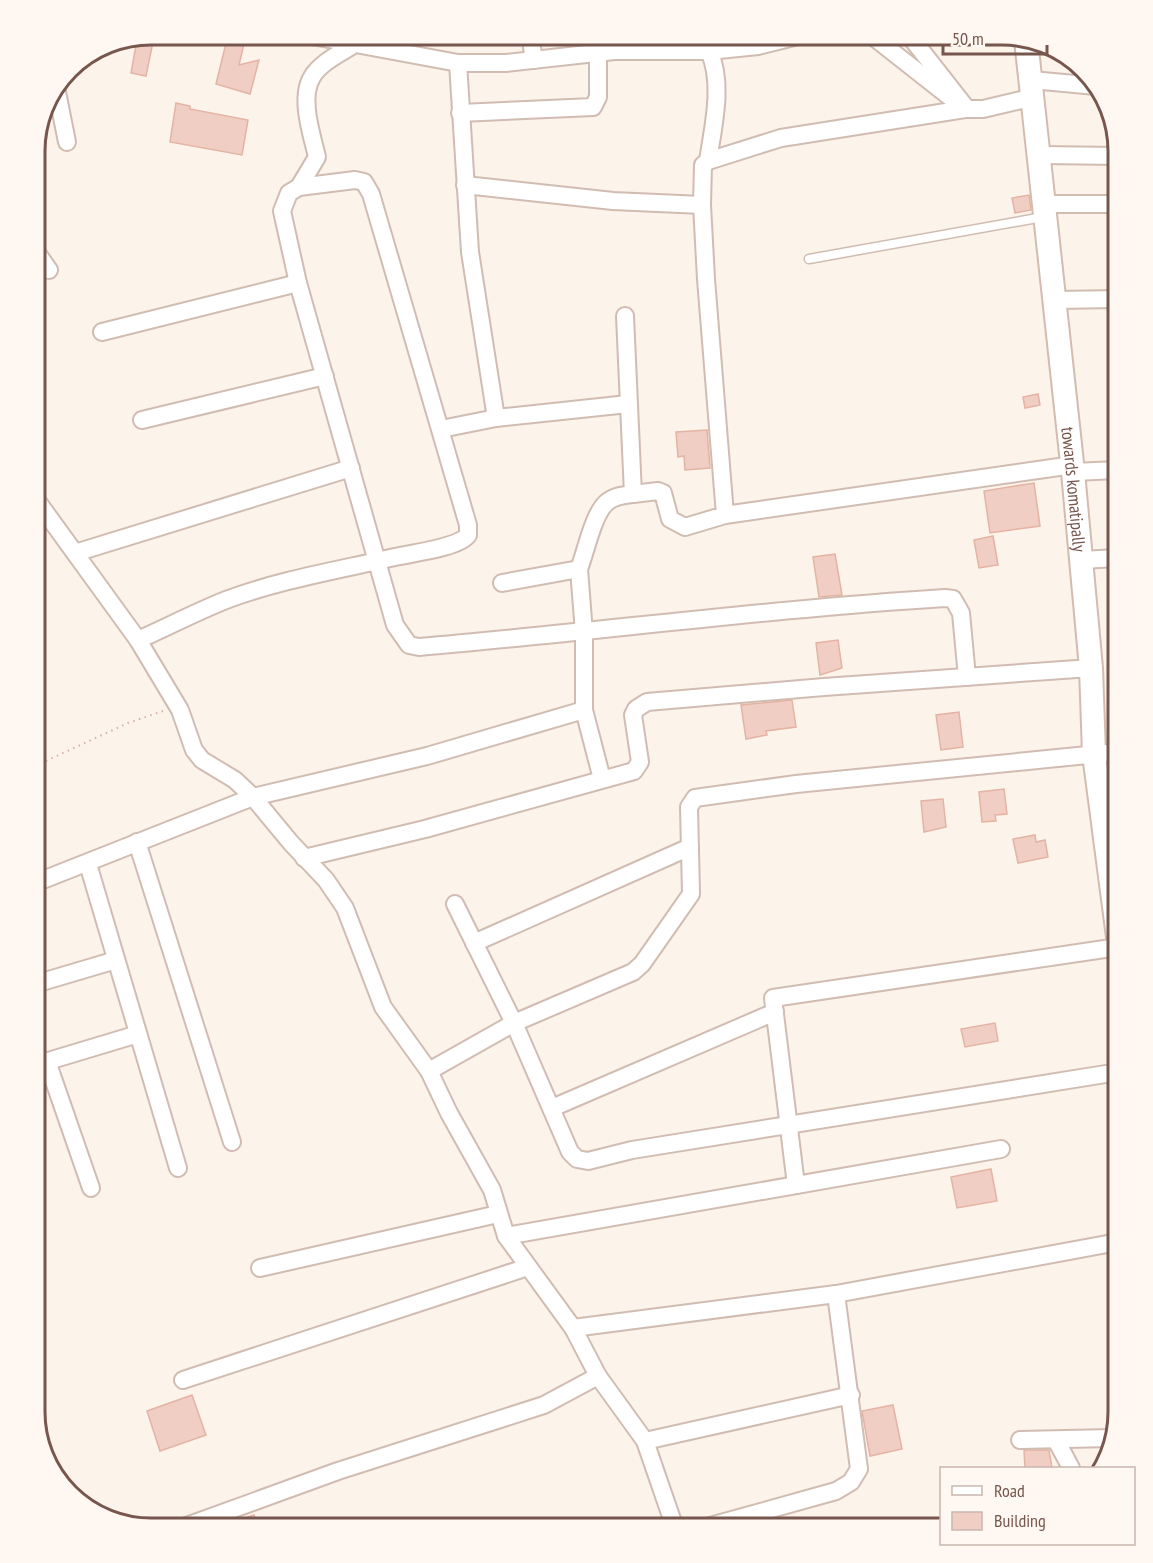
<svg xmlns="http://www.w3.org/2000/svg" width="1153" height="1563" font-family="'PT Sans Narrow',sans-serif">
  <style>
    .building { fill: #f1cec3; stroke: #e4b3a3; stroke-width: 1.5 }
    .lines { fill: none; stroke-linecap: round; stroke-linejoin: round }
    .lane-casing { stroke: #d1bcb2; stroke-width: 11 }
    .street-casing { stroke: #d1bcb2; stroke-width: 20 }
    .secondary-casing { stroke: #d4bbaf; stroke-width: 26 }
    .path { stroke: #d7b1a5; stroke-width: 2; stroke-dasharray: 1.5 4.5; stroke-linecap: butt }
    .lane { stroke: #fff; stroke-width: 8 }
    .street { stroke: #fff; stroke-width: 16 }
    .secondary { stroke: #fff; stroke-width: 22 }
    .labels { text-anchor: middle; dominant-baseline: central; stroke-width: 5; stroke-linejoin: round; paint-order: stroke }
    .street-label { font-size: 18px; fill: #77564d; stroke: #fff7f1 }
    .rim { fill: none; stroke: #77564d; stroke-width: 3 }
  </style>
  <rect width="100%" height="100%" fill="#fcf3eb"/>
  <g class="building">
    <path d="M228,35H246L239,65L259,60L250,94L216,84Z"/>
    <path d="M137,40L153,42L146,76L131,73Z"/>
    <path d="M176,103L190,106V109L248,120L242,155L170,142Z"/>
    <path d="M1029,195L1031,210L1015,213L1012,198Z"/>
    <path d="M1038,394L1040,405L1025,408L1023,397Z"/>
    <path d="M707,430L710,468L685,470L684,456L678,457L676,432Z"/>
    <path d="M1034,483L1040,526L990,533L984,491Z"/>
    <path d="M993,536L998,565L979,568L974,540Z"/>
    <path d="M835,554L842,595L819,597L813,557Z"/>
    <path d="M838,640L842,668L820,675L816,643Z"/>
    <path d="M792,700L796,727L766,731L767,735L746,739L741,705Z"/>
    <path d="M959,712L963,747L941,750L936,715Z"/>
    <path d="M1004,789L1007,814L995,815L996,821L982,822L979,792Z"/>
    <path d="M943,799L946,827L924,832L921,801Z"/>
    <path d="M1035,835L1036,842L1045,840L1048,857L1018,863L1013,839Z"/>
    <path d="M995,1023L998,1041L965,1047L961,1029Z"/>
    <path d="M991,1169L997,1201L957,1208L951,1177Z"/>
    <path d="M192,1395L206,1435L160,1451L147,1411Z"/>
    <path d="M893,1405L902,1449L870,1456L862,1411Z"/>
    <path d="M1024,1450H1049L1052,1468H1025Z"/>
    <path d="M254,1515L259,1528H222L221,1526Z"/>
  </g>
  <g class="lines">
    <g class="lane-casing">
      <path id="lane" d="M809,259L1043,217"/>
    </g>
    <g class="street-casing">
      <g id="street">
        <path d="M307,35L458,63H506L614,51H709L758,46L802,35"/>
        <path d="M530,35L534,60"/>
        <path d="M909,35L967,109H983L1034,97"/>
        <path d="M458,63L470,252L496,418"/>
        <path d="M1032,80L1096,86"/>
        <path d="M56,87L67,142"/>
        <path d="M460,113L593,107L598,97V53"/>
        <path d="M1040,155L1118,156"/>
        <path d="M708,161C713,127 724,83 709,51"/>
        <path d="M465,185L613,201L702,205"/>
        <path d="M299,187L317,157C312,135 299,98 312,77C320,63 339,54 353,45"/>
        <path d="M1045,204H1118"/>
        <path d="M35,250L49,270"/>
        <path d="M1056,300L1118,299"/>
        <path d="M102,332L298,283"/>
        <path d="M142,420L325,376"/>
        <path d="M441,429L496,418L628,404"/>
        <path d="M1073,472L1118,470"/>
        <path d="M633,494L658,491L663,493L670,519L685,527L725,515L706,279L702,205L703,165L708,161L781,138L965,109L871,35"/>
        <path d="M35,498L138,640L180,710L194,750L202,760L235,780L253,797L291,843L326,880L345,908L383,1007L429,1071L449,1113L492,1190L506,1236L573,1328L598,1376L645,1441L675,1528"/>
        <path d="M725,515L1073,465"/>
        <path d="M75,553L351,468"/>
        <path d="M1081,560L1118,558"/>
        <path d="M579,569L584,633V710L602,779"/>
        <path d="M502,583L579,569C586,551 593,515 606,503C613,496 624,495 633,494L625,316"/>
        <path d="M138,640C167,627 196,612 226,600C279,580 339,570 395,557C412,553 458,548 468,535V525L371,194L364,182L355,180L299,187L289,193L282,211L298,283L395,625L409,645L419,647C594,632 769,609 945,598L953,599L961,613L967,677"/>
        <path d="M137,842L232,1142"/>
        <path d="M304,858L425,829L634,771L640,762L633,715L636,709L647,702L824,687L1091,668"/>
        <path d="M88,864L178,1168"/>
        <path d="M35,883L253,797L427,756L584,710"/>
        <path d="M455,904L514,1023L570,1152L577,1159L588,1161L632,1150L1118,1072"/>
        <path d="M474,943L690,847"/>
        <path d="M35,984L116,960"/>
        <path d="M47,1061L91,1188"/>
        <path d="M35,1065L138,1034"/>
        <path d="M429,1071L514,1023L633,972L642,964L691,894L689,807L695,798L796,784L1118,752"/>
        <path d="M552,1108L775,1012"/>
        <path d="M796,1185L773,998L1118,947"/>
        <path d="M506,1236L1001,1149"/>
        <path d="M260,1268L498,1214"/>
        <path d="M573,1328L836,1294L1118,1242"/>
        <path d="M183,1380L528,1267"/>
        <path d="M1020,1440L1112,1438"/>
        <path d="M1056,1440L1071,1468"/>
        <path d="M645,1441L851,1395"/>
        <path d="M181,1528L338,1471L544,1405L598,1376"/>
        <path d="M703,1528L836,1491L851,1482L859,1469L836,1294"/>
      </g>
    </g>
    <g class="secondary-casing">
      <g id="secondary">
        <path id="s1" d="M1026,40L1073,472L1091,668L1094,754L1118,937"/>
      </g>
    </g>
    <path class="path" d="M35,766L128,723L163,711"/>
    <use href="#lane" class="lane"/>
    <use href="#street" class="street"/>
    <use href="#secondary" class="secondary"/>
  </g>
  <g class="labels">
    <g class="street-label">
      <text stroke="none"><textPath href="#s1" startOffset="452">towards komatipally</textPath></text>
    </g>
  </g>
  <path d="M0 0H1153V1563H0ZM151 45H1002A106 106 0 0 1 1108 151V1412A106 106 0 0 1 1002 1518H151A106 106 0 0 1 45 1412V151A106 106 0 0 1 151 45Z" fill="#fff7f1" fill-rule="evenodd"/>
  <path class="rim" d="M151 45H1002A106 106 0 0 1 1108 151V1412A106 106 0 0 1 1002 1518H151A106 106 0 0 1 45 1412V151A106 106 0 0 1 151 45Z"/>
  <rect x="940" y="1467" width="195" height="78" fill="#fff7f1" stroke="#c9b7af" stroke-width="1.5"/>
  <rect x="952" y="1486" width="30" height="9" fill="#ffffff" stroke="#c9b7af" stroke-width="1.5"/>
  <text x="994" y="1497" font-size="18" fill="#77564d">Road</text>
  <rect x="952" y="1512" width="30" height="18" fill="#f1cec3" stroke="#c9b7af" stroke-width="1.5"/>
  <text x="994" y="1527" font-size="18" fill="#77564d">Building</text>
  <path d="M943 45v9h104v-9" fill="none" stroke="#77564d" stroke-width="3"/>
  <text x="952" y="45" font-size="18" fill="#77564d" stroke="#fff7f1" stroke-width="4.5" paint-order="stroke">50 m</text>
</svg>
